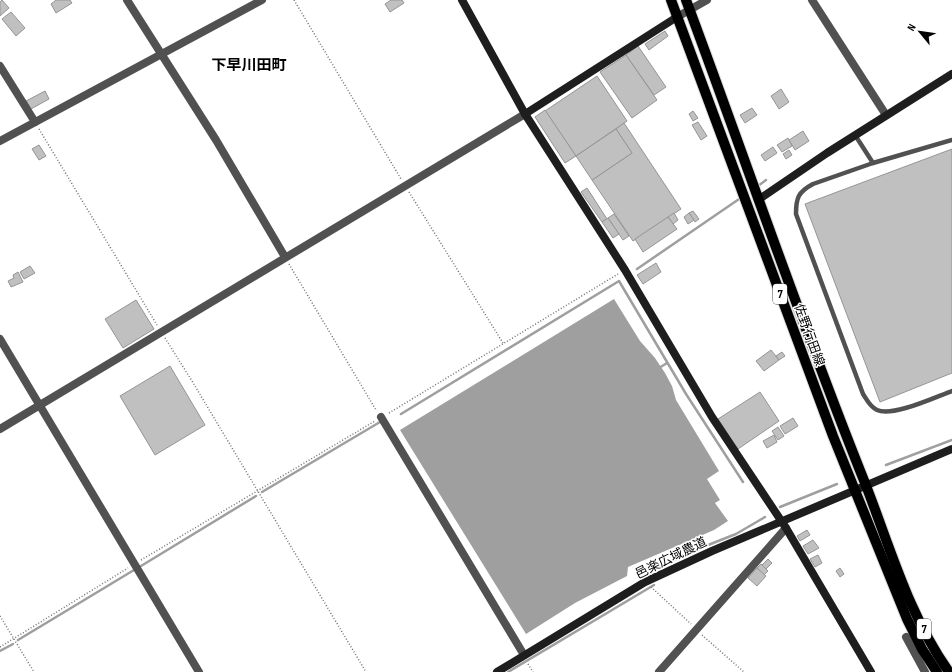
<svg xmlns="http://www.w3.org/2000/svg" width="952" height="672" font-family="'Sofia Sans Condensed','Noto Sans JP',sans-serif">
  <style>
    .water { fill: #9f9f9f }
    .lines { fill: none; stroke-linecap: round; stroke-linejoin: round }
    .stream { stroke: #9f9f9f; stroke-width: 2.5 }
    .building { fill: #c0c0c0; stroke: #959595 }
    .primary-casing { stroke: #dbdbdb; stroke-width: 12 }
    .path { stroke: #737373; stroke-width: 1.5; stroke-dasharray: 1 2; stroke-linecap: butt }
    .lane { stroke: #515151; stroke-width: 4.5 }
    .street { stroke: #515151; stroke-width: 8 }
    .secondary { stroke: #1e1e1e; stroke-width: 8 }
    .primary { stroke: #000; stroke-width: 10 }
    .labels { text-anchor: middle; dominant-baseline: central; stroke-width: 3; stroke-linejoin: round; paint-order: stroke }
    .shield { fill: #fff; stroke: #4c4c4c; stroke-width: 1 }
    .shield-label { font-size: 12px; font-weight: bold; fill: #000 }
    .street-label { font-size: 13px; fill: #000; stroke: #fff }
    .quarter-label { font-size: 15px; font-weight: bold; fill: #000; stroke: #fff }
  </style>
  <rect width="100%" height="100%" fill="#fff"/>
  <path class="water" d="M614,299L640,341L655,358L665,373L672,386L676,400L719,471L707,479L720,500L715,503L728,521L714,530L628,567L627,576L575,603L526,634L400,430Z"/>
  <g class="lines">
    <g class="stream">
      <path d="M758,186L766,180"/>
      <path d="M637,269L742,197"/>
      <path d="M659,368L667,363"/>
      <path d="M401,414L619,281L686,394L743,482"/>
      <path d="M886,465L952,440"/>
      <path d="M262,492L380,422"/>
      <path d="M780,507L837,484"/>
      <path d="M141,566L256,496"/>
      <path d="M647,572L703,547L736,534L765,517"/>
      <path d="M18,640L134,570"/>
      <path d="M0,651L13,644"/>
      <path d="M508,672L654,585"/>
    </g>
  </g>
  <g class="building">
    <path d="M2,0L9,8L0,16V2Z"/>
    <path d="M56,0H70L72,3L56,13L51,4Z"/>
    <path d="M391,0H402L404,3L390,12L385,4Z"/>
    <path d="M11,12L25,28L16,36L2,19Z"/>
    <path d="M665,31L668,36L649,50L645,44Z"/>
    <path d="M638,46L666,87L654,95L626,55Z"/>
    <path d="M626,55L657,100L632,118L600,72Z"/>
    <path d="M597,76L627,121L576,156L545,111Z"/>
    <path d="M781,89L789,102L779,109L771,96Z"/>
    <path d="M45,91L49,99L31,109L26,101Z"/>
    <path d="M752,108L757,115L745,123L740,115Z"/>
    <path d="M545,110L576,156L565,163L535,117Z"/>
    <path d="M693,111L698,118L693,121L689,114Z"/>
    <path d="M698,122L707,136L701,140L692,125Z"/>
    <path d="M624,123L681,209L633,241L592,180L632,153L616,129Z"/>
    <path d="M616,129L632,153L592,180L576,156Z"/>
    <path d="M803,131L809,141L795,150L789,140Z"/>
    <path d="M788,138L792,146L782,152L777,145Z"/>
    <path d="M39,145L46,156L39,160L32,149Z"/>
    <path d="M773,147L777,153L765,161L761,155Z"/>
    <path d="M952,149V373L880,402L805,204Z"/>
    <path d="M789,150L792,155L786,159L783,154Z"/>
    <path d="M587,188L607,219L602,222L581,192Z"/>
    <path d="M693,211L699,219L695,222L689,213Z"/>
    <path d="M674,213L678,220L673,224L668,217Z"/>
    <path d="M689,213L694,220L688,224L684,217Z"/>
    <path d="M614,214L629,236L623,240L608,218Z"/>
    <path d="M668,217L677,229L643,252L635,239Z"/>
    <path d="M608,218L619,234L613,238L602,222Z"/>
    <path d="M656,263L661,272L643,284L637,275Z"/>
    <path d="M30,266L35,273L24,279L20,272Z"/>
    <path d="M18,272L23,282L11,287L8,281L14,278L13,275Z"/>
    <path d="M136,300L154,329L123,348L105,319Z"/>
    <path d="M771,350L779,360L764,371L756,361Z"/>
    <path d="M782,352L785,356L779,360L776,356Z"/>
    <path d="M170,366L205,425L155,455L120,396Z"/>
    <path d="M760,392L779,421L738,449L718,419Z"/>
    <path d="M793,418L798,426L785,434L780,426Z"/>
    <path d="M778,427L784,436L778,440L772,431Z"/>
    <path d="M774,435L777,442L767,448L763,441Z"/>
    <path d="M807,530L810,535L800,541L797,536Z"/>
    <path d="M813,540L819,548L808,554L803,546Z"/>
    <path d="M818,555L822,563L815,567L810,559Z"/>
    <path d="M768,559L772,563L766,569L762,565Z"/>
    <path d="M761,564L768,571L764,575L757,568Z"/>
    <path d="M757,568L766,576L757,586L748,578Z"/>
    <path d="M840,568L844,574L840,577L836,571Z"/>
  </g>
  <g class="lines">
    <g class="primary-casing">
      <g id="primary">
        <path d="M671,0L833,436L907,619L922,649L937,672"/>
        <path d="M686,0C746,161 801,324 865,483C890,547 909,616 949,672"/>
      </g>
    </g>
    <g class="path">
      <path d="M294,0L401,179"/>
      <path d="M39,129L157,325"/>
      <path d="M409,192L503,343"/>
      <path d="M289,264L376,410"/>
      <path d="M165,338L192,381L366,672"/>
      <path d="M389,413L618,274"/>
      <path d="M141,560L375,421"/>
      <path d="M651,587L691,624"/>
      <path d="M0,616L34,672"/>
      <path d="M702,635L744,672"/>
      <path d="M0,647L128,568"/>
      <path d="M528,664L533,672"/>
    </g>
    <g class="lane">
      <path d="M855,135L873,163"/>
      <path d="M952,140L873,163L813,184C798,192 796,198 796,214L863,394C867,400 870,407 877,410C893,417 935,397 952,391"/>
    </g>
    <g class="street">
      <path d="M127,0L216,140L285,257"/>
      <path d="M812,0L886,115"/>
      <path d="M677,17L707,0"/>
      <path d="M0,66L35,122"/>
      <path d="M0,141L262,0"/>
      <path d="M0,339L199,672"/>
      <path d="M381,417L524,655"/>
      <path d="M0,429L525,114"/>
      <path d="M906,637L925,672"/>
      <path d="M659,672L786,528"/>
    </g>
    <g class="secondary">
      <path d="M462,0L525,114L625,270L712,417L786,528L871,672"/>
      <path d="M525,114L677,17"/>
      <path d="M758,200L827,153L952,74"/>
      <path d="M497,672L645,582L712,551L952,449"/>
    </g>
    <use href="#primary" class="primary"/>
  </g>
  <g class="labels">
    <g class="shield">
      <rect x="773" y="284" width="14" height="20" rx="3"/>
      <rect x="917" y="619" width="14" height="20" rx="3"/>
    </g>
    <g class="shield-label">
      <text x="780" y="294">7</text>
      <text x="924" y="629">7</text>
    </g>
    <g class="street-label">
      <text transform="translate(809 335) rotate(70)">佐野行田線</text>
      <text transform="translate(671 558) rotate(-26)">邑楽広域農道</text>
    </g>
    <g class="quarter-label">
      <text x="249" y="65">下早川田町</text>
    </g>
  </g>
  <g transform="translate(920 32) rotate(299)" stroke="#ffffff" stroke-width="3" paint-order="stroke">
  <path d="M0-3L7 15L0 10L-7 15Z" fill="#000000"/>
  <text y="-6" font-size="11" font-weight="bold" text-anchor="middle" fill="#000000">N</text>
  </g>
</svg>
